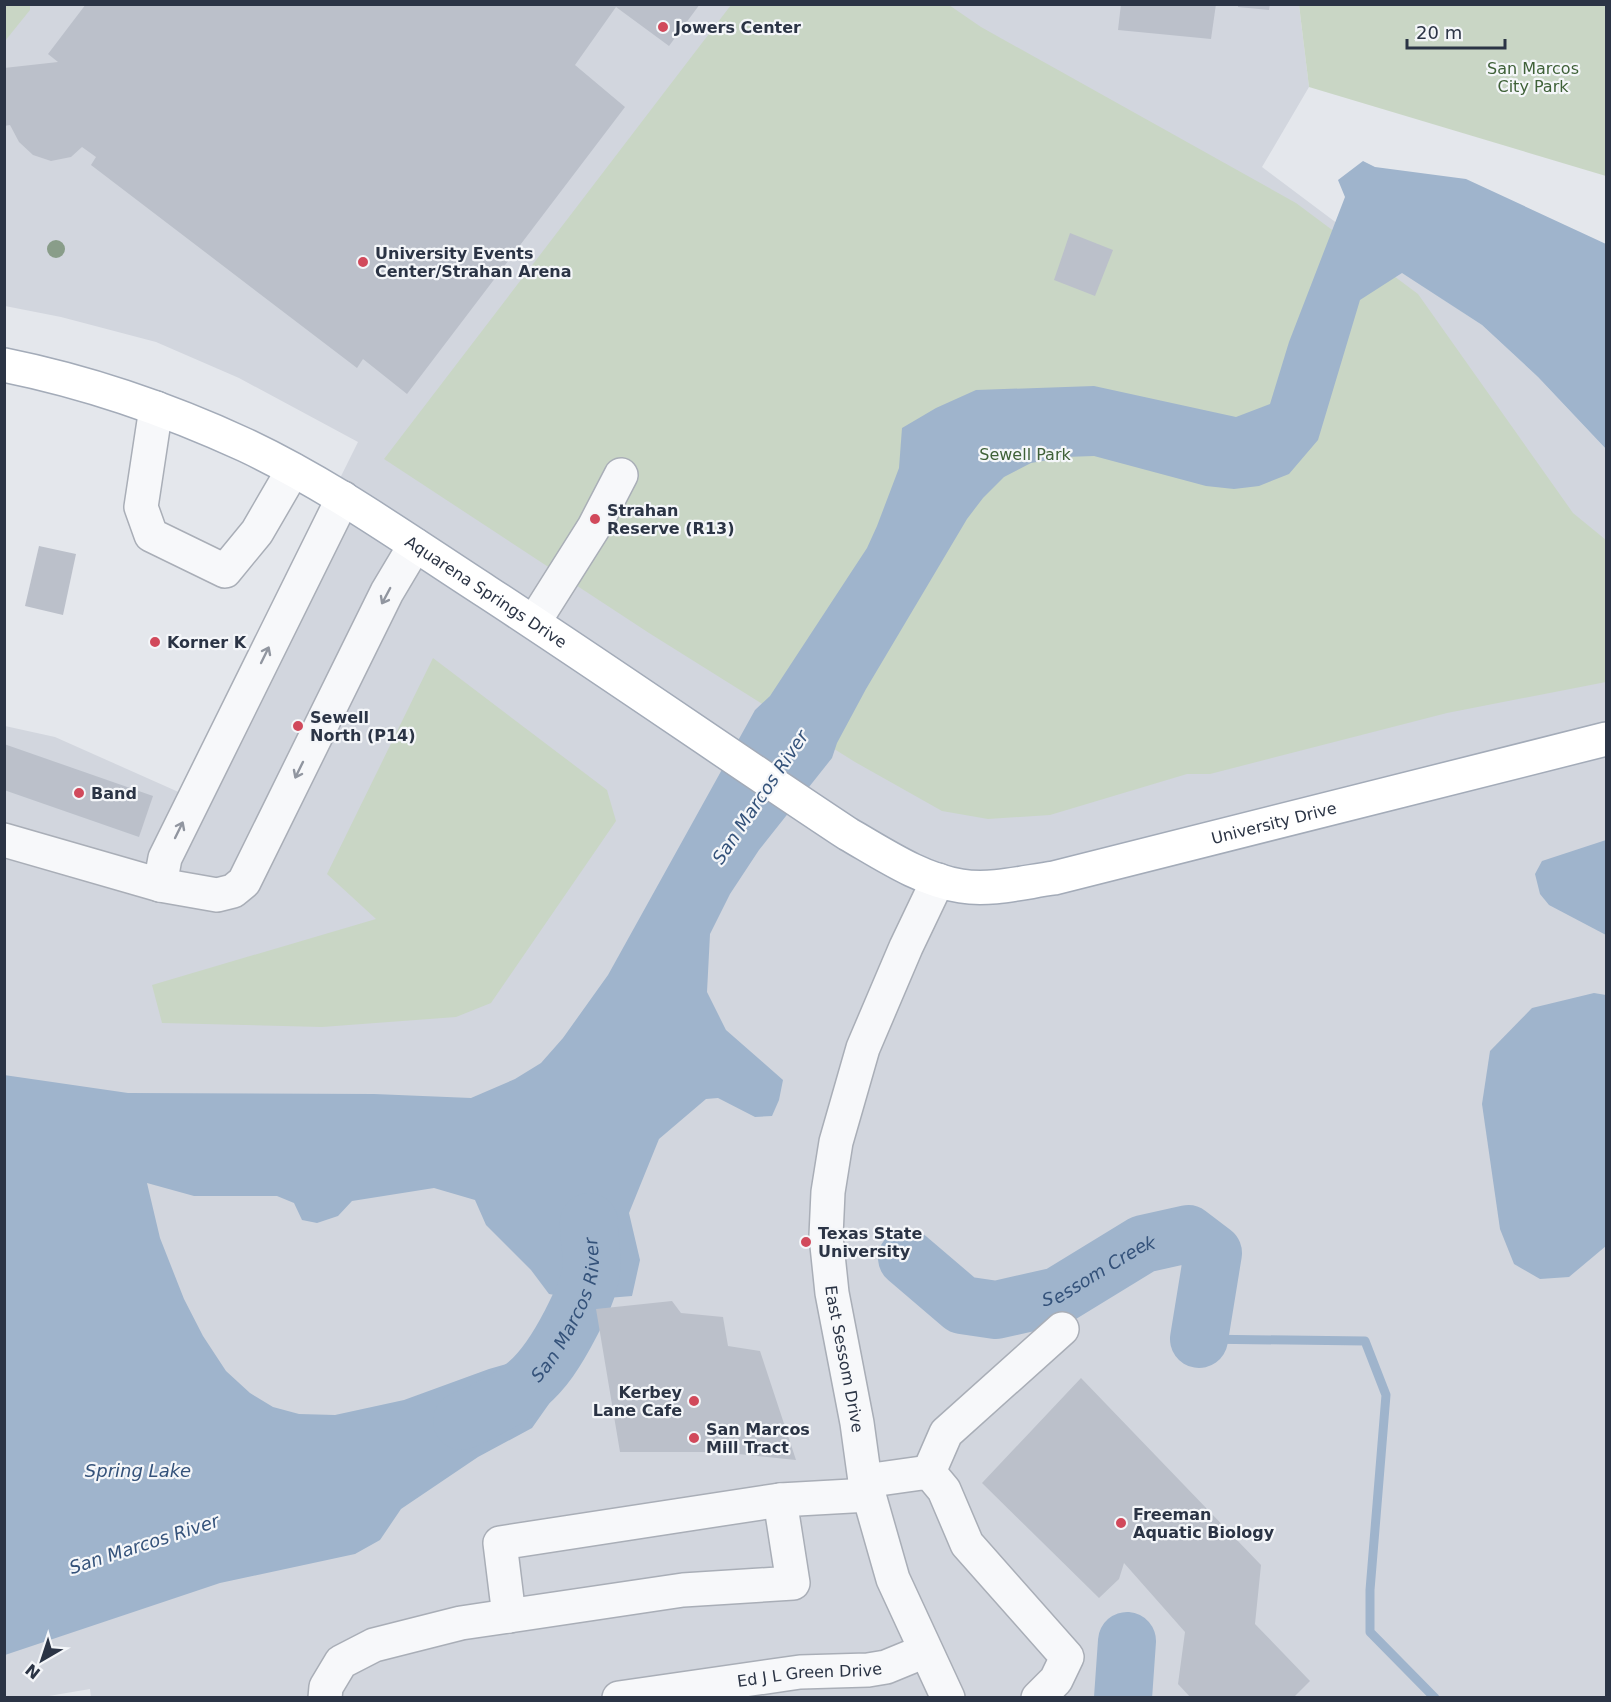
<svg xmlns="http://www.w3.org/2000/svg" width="1611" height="1702" font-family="'DejaVu Sans',sans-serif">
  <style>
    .built { fill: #d2d6de }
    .green { fill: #c9d6c5 }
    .water { fill: #9fb4cc }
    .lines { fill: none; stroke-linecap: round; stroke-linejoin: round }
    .stream { stroke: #9fb4cc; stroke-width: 9 }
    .river { stroke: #9fb4cc; stroke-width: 58 }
    .building { fill: #bbc0ca }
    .minor-casing { stroke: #a9aeb7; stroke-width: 36 }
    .major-casing { stroke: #a3abb8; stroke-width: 36 }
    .minor { stroke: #f7f8fa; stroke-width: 33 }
    .major { stroke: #fff; stroke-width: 33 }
    .tree { fill: #899d89 }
    .oneway { stroke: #9196a0 }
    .poi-dot { fill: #d1495b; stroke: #f4f6f9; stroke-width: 2 }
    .labels { text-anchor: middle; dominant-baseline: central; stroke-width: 4.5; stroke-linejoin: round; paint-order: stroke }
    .poi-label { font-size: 16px; font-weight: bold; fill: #2b3445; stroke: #f4f6f9; text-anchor: start }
    .park-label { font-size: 16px; fill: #3f6138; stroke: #f4f6f9 }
    .street-label { font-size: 16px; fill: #2b3445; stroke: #f4f6f9 }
    .water-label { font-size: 18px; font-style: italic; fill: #34527a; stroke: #f4f6f9 }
  </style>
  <rect width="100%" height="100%" fill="#e4e7ec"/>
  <path class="built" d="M5,5H1299L1309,87L1262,167L1402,272L1482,325L1538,377L1606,449V1697L91,1698L90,1689L43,1697L5,1698V726L55,737L183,794L358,442L239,378L156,342L61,317L5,306Z"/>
  <g class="green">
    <path d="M4,5H30V10L5,41Z"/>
    <path d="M731,5H949L981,27L1296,203L1418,294L1573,513L1606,540V682L1447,713L1210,774H1187L1050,815L988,819L942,811L855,762L649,633L384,459Z"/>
    <path d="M1299,5H1606V176L1309,87Z"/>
    <path d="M433,658L607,790L616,821L491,1003L456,1017L322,1027L162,1023L152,985L376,919L327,874Z"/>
  </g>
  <g class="water">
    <path d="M1363,161L1375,167L1466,179L1606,244V449L1538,377L1482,325L1402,273L1360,300L1318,440L1289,474L1259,486L1234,489L1206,486L1094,456L1065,457L1031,463L1004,477L983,498L967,519L866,689L837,743L832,758L759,850L730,894L710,934L707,992L726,1030L783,1080L779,1100L772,1116L755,1117L718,1098L706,1099L659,1139L629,1213L640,1260L632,1296L583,1300L549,1294L531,1270L486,1225L475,1200L434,1188L352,1201L338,1216L317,1223L302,1220L294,1203L277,1196H194L147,1183L160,1238L184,1299L203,1336L226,1371L250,1393L273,1407L299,1414L335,1415L404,1400L489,1369L514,1362L551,1401L532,1428L478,1457L401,1509L380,1540L355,1554L220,1583L5,1655L4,1075L128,1093L374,1094L471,1098L515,1079L541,1063L563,1038L608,975L755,710L770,696L867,548L877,526L899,468L902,428L936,408L976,390L1094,386L1236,417L1270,404L1289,342L1345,197L1338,180Z"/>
    <path d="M1606,840V935L1549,905L1540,894L1535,874L1542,861Z"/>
    <path d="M1594,993L1606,995V1246L1569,1277L1540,1279L1514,1264L1500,1229L1482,1104L1490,1051L1532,1008Z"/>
  </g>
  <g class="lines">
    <path class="stream" d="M1199,1339L1365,1341L1386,1395L1370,1590V1632L1435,1698"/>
    <g class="river">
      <path id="s1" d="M907,1258L962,1305L996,1310L1058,1296L1143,1244L1188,1234L1213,1253L1199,1339"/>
      <path id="s2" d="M462,1421C521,1394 540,1383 571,1323C579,1307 588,1291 591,1272C594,1257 588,1238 589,1222"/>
      <path d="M1123,1698L1127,1641"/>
    </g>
  </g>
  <g class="building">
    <path d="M86,4H700L669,46L616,7L575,65L625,107L407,394L363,359L357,368L91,165L96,157L82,147L71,157L51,161L33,155L19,142L10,125L4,126V68L58,62L48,54Z"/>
    <path d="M1121,4H1216L1211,39L1118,30Z"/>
    <path d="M1238,4H1270L1269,10L1238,7Z"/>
    <path d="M1070,233L1113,250L1095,296L1054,280Z"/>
    <path d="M39,546L76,554L63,615L25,606Z"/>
    <path d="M4,744L153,796L139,837L4,790Z"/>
    <path d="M672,1301L681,1313L723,1317L728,1346L760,1351L796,1460L720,1452H620L596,1309Z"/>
    <path d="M1081,1378L1261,1565L1255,1624L1310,1681L1293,1698H1191L1178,1684L1185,1632L1124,1563L1119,1579L1099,1598L982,1483Z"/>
  </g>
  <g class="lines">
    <g class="minor-casing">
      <g id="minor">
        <path d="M156,408L141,507L151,535L225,571L257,532L293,470"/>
        <path d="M534,622L594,527L621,475"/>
        <path d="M4,840L160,885L217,895L233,891L244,882L387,592L415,545"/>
        <path id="s3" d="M938,880L906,947L863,1048L836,1142L828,1192L826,1236L832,1293L857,1423L865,1481L893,1579L948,1698"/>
        <path d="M160,885L165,858L343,498"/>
        <path d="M929,1472L946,1433L1062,1329"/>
        <path d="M865,1481L929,1472L944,1490L967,1544L1067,1657L1056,1680L1038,1698"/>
        <path d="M509,1616L500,1543L780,1500"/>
        <path d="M325,1698L326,1687L341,1662L374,1645L461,1623L683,1590L793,1583L780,1500L869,1495"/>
        <path id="s4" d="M619,1698L800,1672L868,1670L886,1667L925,1651"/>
      </g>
    </g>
    <g class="major-casing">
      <g id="major">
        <path id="s5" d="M4,365C88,382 167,409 245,445C330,485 408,541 487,592C608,671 727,754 848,834C883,854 921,880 961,886C991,891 1024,882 1054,878L1606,739"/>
      </g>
    </g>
    <use href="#minor" class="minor"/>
    <use href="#major" class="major"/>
  </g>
  <circle class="tree" cx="56" cy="249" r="9"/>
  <defs><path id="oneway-shaft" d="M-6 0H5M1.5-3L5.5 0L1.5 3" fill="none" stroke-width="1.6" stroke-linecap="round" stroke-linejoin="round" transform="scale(1.5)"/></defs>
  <g class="oneway">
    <use href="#oneway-shaft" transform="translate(386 596) rotate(118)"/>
    <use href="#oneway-shaft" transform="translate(265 655) rotate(-64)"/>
    <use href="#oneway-shaft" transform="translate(299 770) rotate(116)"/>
    <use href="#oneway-shaft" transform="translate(179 830) rotate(-64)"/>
  </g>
  <g class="poi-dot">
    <circle cx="663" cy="27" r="6"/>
    <circle cx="363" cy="262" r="6"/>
    <circle cx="595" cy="519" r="6"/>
    <circle cx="155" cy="642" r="6"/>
    <circle cx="298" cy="726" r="6"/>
    <circle cx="79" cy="793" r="6"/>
    <circle cx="806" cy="1242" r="6"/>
    <circle cx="694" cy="1401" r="6"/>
    <circle cx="694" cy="1438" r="6"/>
    <circle cx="1121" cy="1523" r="6"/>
  </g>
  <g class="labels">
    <g class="poi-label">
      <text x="675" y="27">Jowers Center</text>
      <text x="375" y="253">University Events<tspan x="375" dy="18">Center/Strahan Arena</tspan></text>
      <text x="607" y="510">Strahan<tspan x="607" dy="18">Reserve (R13)</tspan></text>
      <text x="167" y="642">Korner K</text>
      <text x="310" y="717">Sewell<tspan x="310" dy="18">North (P14)</tspan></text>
      <text x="91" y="793">Band</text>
      <text x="818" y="1233">Texas State<tspan x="818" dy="18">University</tspan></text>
      <text x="682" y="1392" text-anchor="end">Kerbey<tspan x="682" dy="18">Lane Cafe</tspan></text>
      <text x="706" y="1429">San Marcos<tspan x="706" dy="18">Mill Tract</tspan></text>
      <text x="1133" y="1514">Freeman<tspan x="1133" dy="18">Aquatic Biology</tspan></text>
    </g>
    <g class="park-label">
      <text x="1533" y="68">San Marcos<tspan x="1533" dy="18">City Park</tspan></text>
      <text x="1025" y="454">Sewell Park</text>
    </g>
    <g class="street-label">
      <text stroke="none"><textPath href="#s5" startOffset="537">Aquarena Springs Drive</textPath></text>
      <text stroke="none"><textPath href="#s5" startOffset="1418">University Drive</textPath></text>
      <text stroke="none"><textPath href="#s3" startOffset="501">East Sessom Drive</textPath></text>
      <text stroke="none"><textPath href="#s4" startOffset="192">Ed J L Green Drive</textPath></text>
    </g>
    <g class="water-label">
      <text transform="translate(760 797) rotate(-56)">San Marcos River</text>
      <text stroke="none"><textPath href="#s1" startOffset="218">Sessom Creek</textPath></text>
      <text stroke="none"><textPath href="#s2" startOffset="162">San Marcos River</textPath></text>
      <text x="138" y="1470">Spring Lake</text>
      <text transform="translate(144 1544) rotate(-18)">San Marcos River</text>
    </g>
  </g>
  <rect width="1611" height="1702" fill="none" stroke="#2b3445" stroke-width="12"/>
  <g transform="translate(42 1660) rotate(219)" stroke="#f4f6f9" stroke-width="4.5" paint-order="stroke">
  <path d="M0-4.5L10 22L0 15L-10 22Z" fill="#2b3445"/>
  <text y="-9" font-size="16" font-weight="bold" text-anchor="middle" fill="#2b3445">N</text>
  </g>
  <path d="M1407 39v9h98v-9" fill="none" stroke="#2b3445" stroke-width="3"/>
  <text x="1416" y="39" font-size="18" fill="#2b3445" stroke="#f4f6f9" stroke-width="4.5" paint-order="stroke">20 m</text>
</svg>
